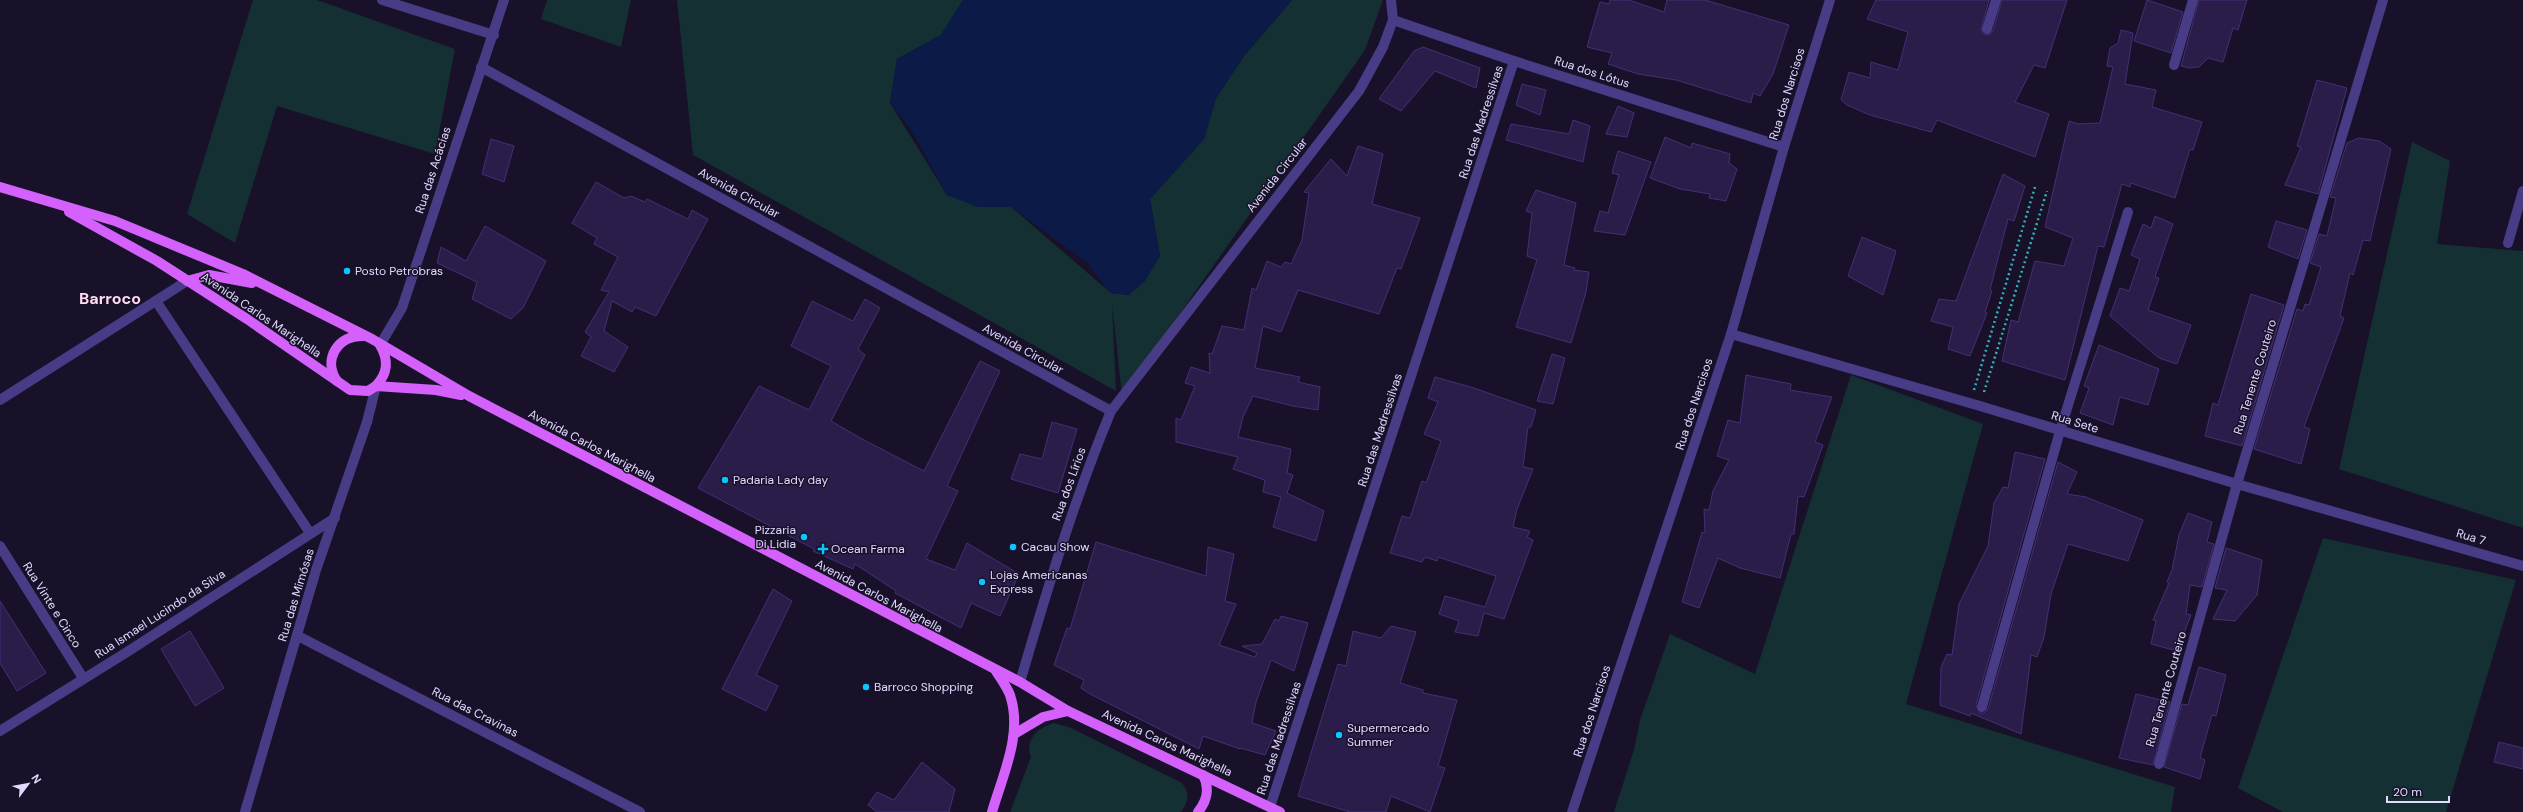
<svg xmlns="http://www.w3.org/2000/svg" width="2523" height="812" font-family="'DM Sans',sans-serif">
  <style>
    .green { fill: #143033 }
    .water { fill: #0b1a47 }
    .building { fill: #2b1d4a; stroke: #452f75 }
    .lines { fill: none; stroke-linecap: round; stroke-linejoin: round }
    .path { stroke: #31b3ba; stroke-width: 2.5; stroke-dasharray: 2 3; stroke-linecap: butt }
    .minor { stroke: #483c87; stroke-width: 10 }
    .tertiary { stroke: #483c87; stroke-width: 10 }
    .primary { stroke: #d561fd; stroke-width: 10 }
    .poi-dot { fill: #07c7fc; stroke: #181129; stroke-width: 1.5 }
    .labels { text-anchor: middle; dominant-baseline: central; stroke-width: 3; stroke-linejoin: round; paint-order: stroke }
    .street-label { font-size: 12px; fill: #e2d9ff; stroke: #181129 }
    .poi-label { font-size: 12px; fill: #e2d9ff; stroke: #181129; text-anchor: start }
    .district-label { font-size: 16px; font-weight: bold; fill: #ffdbee; stroke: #181129 }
  </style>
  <rect width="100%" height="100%" fill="#181129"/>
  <g class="green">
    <path d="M253,0H317L455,49L435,154L277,106L235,243L187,214Z"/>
    <path d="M547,0H631L621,47L541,19Z"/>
    <path d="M677,0H963L941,35L897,59L890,103L947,195L1011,207L1111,293L1128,295L1160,256L1150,199L1204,139L1216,98L1244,56L1292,0H1383L1365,50L1122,396L1112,303L1116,391L693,155Z"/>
    <path d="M2412,142L2450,161L2437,244L2523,251V528L2339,469Z"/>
    <path d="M1851,375L1983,424L1906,704L2175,787L2171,812H1614L1634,750L1640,720L1670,634L1755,674Z"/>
    <path d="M2323,538L2516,580L2446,812H2283L2238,788Z"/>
    <path d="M1054,723L1069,727L1182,783C1190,793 1189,802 1181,812H1010L1031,757C1024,739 1039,727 1054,723Z"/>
  </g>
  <path class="water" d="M963,0H1292L1244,56L1216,98L1204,139L1150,199L1160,256L1145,281L1129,295L1111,293L1086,262L1011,207H978L947,195L912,131L890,103L897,59L941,35Z"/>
  <g class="building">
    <path d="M1610,0H1629L1664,12L1667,0H1705L1789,25L1773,74L1760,96L1753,93L1751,103L1676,80L1638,74L1608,64L1612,53L1587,47L1600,2L1609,4Z"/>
    <path d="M1876,0H1989L1981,30L1983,34L1988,35L1993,31L2002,0H2067L2045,68L2034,65L2015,102L2049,114L2035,157L1937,120L1931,132L1870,115L1847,105L1841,100L1849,72L1870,78L1871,62L1898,70L1908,32L1867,19Z"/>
    <path d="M2147,0L2183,12L2171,53L2134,41Z"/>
    <path d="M2199,0H2247L2238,30L2233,28L2223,62L2208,58L2199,67L2189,68L2181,66Z"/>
    <path d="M2121,30L2133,33L2125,84L2156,90L2152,107L2202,122L2193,150L2190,149L2175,198L2131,183L2130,187L2122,184L2104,247L2098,246L2065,380L2002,361L2011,320L2018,322L2035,261L2064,266L2073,238L2045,227L2069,121L2078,124L2100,123L2113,67L2107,66L2110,48L2118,43Z"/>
    <path d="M1423,47L1480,68L1476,88L1435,71L1401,111L1379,99L1414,51Z"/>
    <path d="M2317,80L2347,88L2318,194L2285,185L2301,147L2297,146Z"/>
    <path d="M1522,84L1546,90L1540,115L1516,105Z"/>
    <path d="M1618,106L1634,113L1627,137L1606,134Z"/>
    <path d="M1573,120L1590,126L1583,162L1506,140L1511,124L1569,134Z"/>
    <path d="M1665,137L1691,148L1692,143L1730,154L1729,163L1737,169L1726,201L1709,198L1710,194L1680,189L1650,178Z"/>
    <path d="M2359,138L2379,141L2391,149L2370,241L2363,240L2353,275L2350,273L2340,316L2344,318L2304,427L2310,429L2301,464L2254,449L2297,309L2303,311L2305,304L2309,305L2321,267L2310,263L2319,234L2327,236L2336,198L2330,197L2347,143Z"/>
    <path d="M491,139L514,146L504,182L482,174Z"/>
    <path d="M1358,146L1383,154L1372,204L1420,218L1401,269L1397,268L1379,314L1298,290L1281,332L1263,326L1255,368L1300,377L1298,382L1320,387L1318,410L1293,406L1253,396L1243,417L1238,437L1291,449L1287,473L1293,475L1287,493L1324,511L1316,541L1273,527L1281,497L1263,492L1265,480L1233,469L1238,457L1176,442V418L1181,420L1195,386L1185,383L1191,367L1210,373L1209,353L1212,354L1222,326L1244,330L1252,288L1256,290L1267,261L1281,267L1285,262L1291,264L1302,240L1309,193L1304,192L1331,159L1347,176Z"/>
    <path d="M1618,151L1651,162L1625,235L1594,231L1600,211L1608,213L1619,175L1612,173Z"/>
    <path d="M2003,174L2025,186L2014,221L2008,219L1990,290L1992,291L1985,312L1987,313L1970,356L1948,349L1953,327L1931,321L1939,299L1956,301Z"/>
    <path d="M596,182L624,198L631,196L645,202L647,199L688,219L692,210L708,219L656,316L635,307L632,312L612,301L604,331L628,347L614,372L581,356L591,337L585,332L609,292L601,290L618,257L594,244L597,238L572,223Z"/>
    <path d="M1536,190L1576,203L1564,265L1575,268L1574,270L1589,272L1586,292L1571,343L1516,327L1537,260L1527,256L1532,213L1526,211Z"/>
    <path d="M2155,216L2173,224L2155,277L2159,278L2148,310L2191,325L2177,364L2159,358L2110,316L2120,288L2129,291L2140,259L2131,255L2143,224L2151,228Z"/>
    <path d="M2276,221L2307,230L2298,259L2268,247Z"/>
    <path d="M485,226L546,261L523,308L511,319L472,299L477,282L437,263L441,247L466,261Z"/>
    <path d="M1862,237L1896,251L1883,295L1848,276Z"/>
    <path d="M2251,294L2284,305L2242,446L2205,436L2213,403L2218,405Z"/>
    <path d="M865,299L880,308L858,349L865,355L831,421L862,439L924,471L980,361L1000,371L947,486L958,491L926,559L955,570L967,543L1019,574L1000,616L971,603L961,628L895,593L896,591L855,564L853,569L813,551L814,549L698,488L759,386L809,410L831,366L791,346L812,301L853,321Z"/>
    <path d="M2099,345L2159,369L2148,405L2120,397L2113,425L2080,413L2089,388L2084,386Z"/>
    <path d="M1552,354L1565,358L1553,404L1537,401Z"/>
    <path d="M1746,375L1791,384L1790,390L1832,397L1815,442L1823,445L1804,497L1798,496L1794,534H1791L1780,578L1740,568L1718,558L1699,608L1682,602L1702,532L1705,533L1704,509L1709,510L1713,491L1729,460L1717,456L1728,420L1740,423Z"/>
    <path d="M1435,377L1474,388L1536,410L1531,427H1528L1523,467L1533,469L1517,509L1513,527L1530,531L1527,537L1533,540L1504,619L1484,613L1478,636L1455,632L1459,621L1439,614L1445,596L1485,607L1496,576L1438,557L1437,561L1425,557L1422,562L1390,553L1402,516L1410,518L1422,481L1426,483L1441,441L1424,434L1438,402L1428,398Z"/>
    <path d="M1052,422L1077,429L1058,493L1011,479L1020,454L1042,459Z"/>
    <path d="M2015,452L2045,459L1976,705L1980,713H1984L1988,709L2058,462L2077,472L2067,494L2086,497L2143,520L2128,561L2068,544L2051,594L2044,637L2037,657L2031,655L2021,734L1971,713L1970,716L1940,705L1941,667L1947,654L1952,655L1959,604L1988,546L1994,503L2003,487L2008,488Z"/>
    <path d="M2188,513L2212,522L2207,542L2214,544L2202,587L2190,585L2186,614L2191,615L2177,651L2151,644L2156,621L2153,620L2169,583L2167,582L2172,570L2179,535Z"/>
    <path d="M1096,542L1206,576L1208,547L1234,554L1225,601L1236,604L1219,645L1255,657L1257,653L1242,646L1262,644L1275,619L1279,621L1281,616L1308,623L1294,671L1271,660L1256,702L1252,723L1276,731L1265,755L1240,748V749L1203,736L1199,749L1090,694L1081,688L1084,680L1054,665L1067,628L1070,629Z"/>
    <path d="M2226,548L2262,560L2257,595L2235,621L2213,619L2227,590L2215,588Z"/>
    <path d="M773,589L792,601L756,675L778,686L766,711L722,689Z"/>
    <path d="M0,601L46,673L17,691L0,663Z"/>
    <path d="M1391,626L1416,632L1400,683L1423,690V693L1457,700L1438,766L1445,768L1430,812L1391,796L1386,812H1350L1298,796L1338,664L1346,666L1353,631L1381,638Z"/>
    <path d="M190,631L224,688L195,706L161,649Z"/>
    <path d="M2199,667L2226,675L2216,716L2212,715L2200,758L2205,760L2200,779L2164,767L2182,704L2188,705Z"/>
    <path d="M2136,694L2170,702L2153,765L2119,758Z"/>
    <path d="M2499,742L2523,748V769L2494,762Z"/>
    <path d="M922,762L955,789L949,812H877L868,805L877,792L894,800Z"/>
  </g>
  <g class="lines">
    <g class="path">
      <path d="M1974,390L2035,187"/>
      <path d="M1984,392L2047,191"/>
    </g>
    <g class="minor">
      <path d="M382,0L494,35"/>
      <path d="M1393,20L1514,61L1784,147"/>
      <path d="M1987,29L1996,0"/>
      <path d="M2174,65L2193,0"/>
      <path d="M481,67L1111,411L1359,91L1383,47L1393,20L1391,0"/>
      <path d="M2508,243L2523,191"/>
      <path d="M156,301L310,533"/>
      <path d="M1731,334L1980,406L2237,484L2523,566"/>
      <path d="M380,345L402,308L504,0"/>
      <path d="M0,400L187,281"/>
      <path d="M367,422L376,386"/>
      <path d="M0,546L83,678"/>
      <path d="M298,636L640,812"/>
      <path d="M1020,682C1047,590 1074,500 1111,411"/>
      <path d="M1982,707L2060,431L2128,212"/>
      <path d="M0,731L127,652L335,518"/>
      <path d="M2159,764L2237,484L2383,0"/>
      <path d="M1270,807L1514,61"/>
    </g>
    <g class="tertiary">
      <path d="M245,812L316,570L367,422"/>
      <path d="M1572,812L1731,334L1784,147L1830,0"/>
    </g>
    <g class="primary">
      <path d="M0,187L115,221L243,274L372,339L469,396L1020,682L1068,711L1280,812"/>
      <path d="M69,212L157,261L247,319L350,390L368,391L376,386L436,390L461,395"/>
      <path d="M187,281L209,275L252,283"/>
      <path d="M337,381C322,359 339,334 364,336"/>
      <path d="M376,386C388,373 389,360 380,345"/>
      <path d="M1016,733L1043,717L1068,711"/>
      <path d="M992,812C1003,774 1023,734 1010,695C1007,687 1001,679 996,671"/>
      <path d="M1198,812C1207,801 1210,788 1203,775"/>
    </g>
  </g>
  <g class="poi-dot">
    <circle cx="347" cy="271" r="4"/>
    <circle cx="725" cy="480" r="4"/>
    <circle cx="804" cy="537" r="4"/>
    <circle cx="1013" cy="547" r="4"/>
    <path d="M821 543h4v4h4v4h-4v4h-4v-4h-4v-4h4z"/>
    <circle cx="982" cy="582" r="4"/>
    <circle cx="866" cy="687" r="4"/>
    <circle cx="1339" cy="735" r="4"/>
  </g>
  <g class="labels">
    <g class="street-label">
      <text transform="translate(1592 72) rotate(18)">Rua dos Lótus</text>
      <text transform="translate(1787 94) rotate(-73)">Rua dos Narcisos</text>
      <text transform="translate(1481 122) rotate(-72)">Rua das Madressilvas</text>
      <text transform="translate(433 170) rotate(-72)">Rua das Acácias</text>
      <text transform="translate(1277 175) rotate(-52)">Avenida Circular</text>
      <text transform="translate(739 193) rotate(29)">Avenida Circular</text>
      <text transform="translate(261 315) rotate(34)">Avenida Carlos Marighella</text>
      <text transform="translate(1023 349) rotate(29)">Avenida Circular</text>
      <text transform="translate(2255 377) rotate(-73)">Rua Tenente Couteiro</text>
      <text transform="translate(1694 404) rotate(-72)">Rua dos Narcisos</text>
      <text transform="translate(2075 422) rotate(17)">Rua Sete</text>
      <text transform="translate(1380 430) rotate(-72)">Rua das Madressilvas</text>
      <text transform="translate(592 446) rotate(28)">Avenida Carlos Marighella</text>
      <text transform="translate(1069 484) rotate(-70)">Rua dos Lírios</text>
      <text transform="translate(2471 537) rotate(17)">Rua 7</text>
      <text transform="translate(296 595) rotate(-73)">Rua das Mimósas</text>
      <text transform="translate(879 596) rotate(28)">Avenida Carlos Marighella</text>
      <text transform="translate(52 605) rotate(58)">Rua Vinte e Cinco</text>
      <text transform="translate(160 614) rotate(-33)">Rua Ismael Lucindo da Silva</text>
      <text transform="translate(2166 689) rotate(-74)">Rua Tenente Couteiro</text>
      <text transform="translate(1592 711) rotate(-72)">Rua dos Narcisos</text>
      <text transform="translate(475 712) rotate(27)">Rua das Cravinas</text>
      <text transform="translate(1279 738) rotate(-72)">Rua das Madressilvas</text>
      <text transform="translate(1167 743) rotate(25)">Avenida Carlos Marighella</text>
    </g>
    <g class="poi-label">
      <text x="355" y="271">Posto Petrobras</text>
      <text x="733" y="480">Padaria Lady day</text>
      <text x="796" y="530" text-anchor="end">Pizzaria<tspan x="796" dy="14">Di Lidia</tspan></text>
      <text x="1021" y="547">Cacau Show</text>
      <text x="831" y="549">Ocean Farma</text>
      <text x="990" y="575">Lojas Americanas<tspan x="990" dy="14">Express</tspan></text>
      <text x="874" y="687">Barroco Shopping</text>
      <text x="1347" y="728">Supermercado<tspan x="1347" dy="14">Summer</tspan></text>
    </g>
    <g class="district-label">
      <text x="110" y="298">Barroco</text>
    </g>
  </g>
  <g transform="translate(28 784) rotate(58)" stroke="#181129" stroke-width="3" paint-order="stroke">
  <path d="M0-3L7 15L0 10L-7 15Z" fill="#e2d9ff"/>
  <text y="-6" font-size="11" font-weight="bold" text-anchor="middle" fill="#e2d9ff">N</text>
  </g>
  <path d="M2387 796v6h62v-6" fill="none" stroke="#e2d9ff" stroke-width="2"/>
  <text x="2393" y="796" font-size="12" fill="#e2d9ff" stroke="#181129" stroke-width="3" paint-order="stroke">20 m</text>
</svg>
